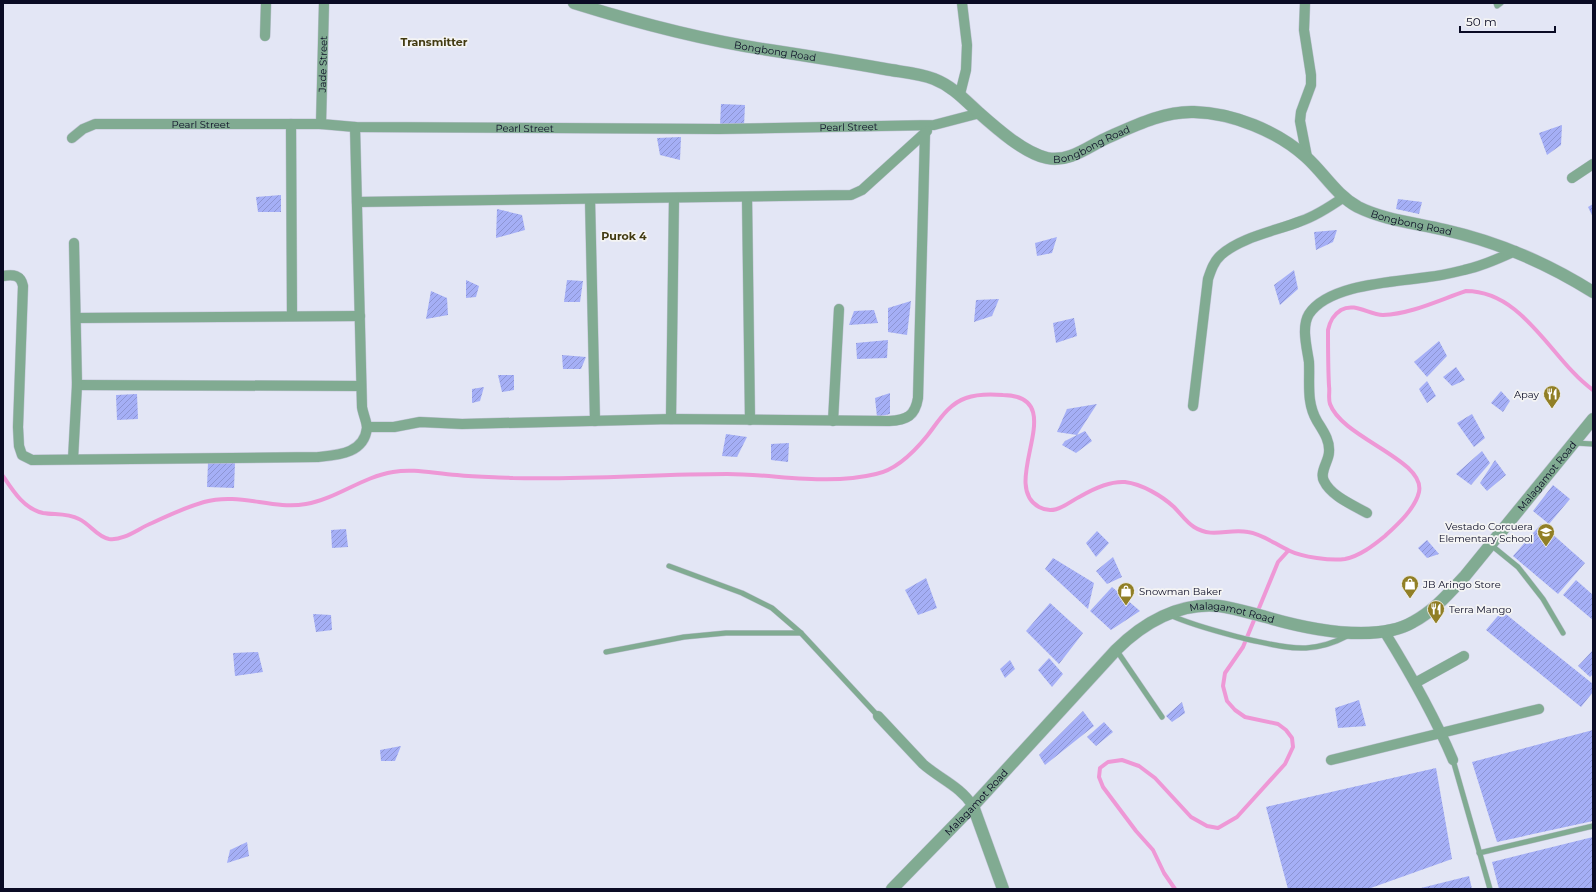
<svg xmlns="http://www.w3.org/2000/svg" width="1596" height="892" font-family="Montserrat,sans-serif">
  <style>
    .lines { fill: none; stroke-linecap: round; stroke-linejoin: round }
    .stream { stroke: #ee98d6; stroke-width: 4 }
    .building { fill: url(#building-hatch) }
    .service-casing { stroke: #c0c3d4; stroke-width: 6 }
    .minor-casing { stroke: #c0c3d4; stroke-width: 11 }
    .tertiary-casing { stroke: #c0c3d4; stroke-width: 13 }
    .service { stroke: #81ab92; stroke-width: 5 }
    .minor { stroke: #81ab92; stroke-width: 10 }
    .tertiary { stroke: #81ab92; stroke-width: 12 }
    .labels { text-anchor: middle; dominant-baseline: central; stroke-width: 3.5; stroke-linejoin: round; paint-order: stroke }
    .street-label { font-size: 10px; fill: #0a0b24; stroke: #f4f4f4 }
    .poi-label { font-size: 10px; fill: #0a0b24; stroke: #f4f4f4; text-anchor: start }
    .neighbourhood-label { font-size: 11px; font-weight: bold; fill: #423a10; stroke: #f4f4f4 }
  </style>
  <defs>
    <pattern id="building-hatch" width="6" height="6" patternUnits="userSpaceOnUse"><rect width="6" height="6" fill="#a5aff6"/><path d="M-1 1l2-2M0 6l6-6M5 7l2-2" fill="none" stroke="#8d95d3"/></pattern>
  </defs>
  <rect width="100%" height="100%" fill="#e3e6f5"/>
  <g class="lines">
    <g class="stream">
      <path d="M3,476C13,491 24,509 43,513C55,515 67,513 79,519C90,524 97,537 109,539C124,541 139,528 152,523C169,515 187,507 204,502C240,492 271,510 306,504C336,499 362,477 393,472C415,468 435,474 457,475C476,477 495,477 513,478C584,480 656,474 727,474C776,474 827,486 876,474C896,470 914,452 927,436C938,422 948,404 966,398C977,394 992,394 1003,395C1073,396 997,484 1039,507C1055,516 1067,503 1081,496C1093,489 1110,481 1125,482C1142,484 1162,496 1174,507C1181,514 1186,522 1194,527C1213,539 1228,528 1248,532C1263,534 1276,545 1290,551C1302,557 1331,561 1345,559C1360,556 1374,545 1385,536C1397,525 1415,509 1419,492C1426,460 1342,438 1330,404C1328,398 1330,392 1329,386C1328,367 1328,348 1328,330C1330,321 1333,315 1341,310C1355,302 1369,315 1383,315C1411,314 1439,300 1466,291C1524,291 1552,361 1593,390"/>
      <path d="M1175,889L1164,873L1153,850L1136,831L1103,787L1099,777L1100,768L1108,762L1122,760L1139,766L1155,778L1191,817L1207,826L1218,828L1237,817L1285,764L1293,747L1292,738L1286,730L1278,724L1245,717L1235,710L1227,701L1223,686L1225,673L1243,647L1278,562L1288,551"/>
    </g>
  </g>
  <g class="building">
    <path d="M721,104L745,105L744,126L720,125Z"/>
    <path d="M1562,125L1561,145L1547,155L1539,133Z"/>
    <path d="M681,137L680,160L660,155L657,138Z"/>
    <path d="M281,195V212H258L256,197Z"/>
    <path d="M1398,199L1422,202L1419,214L1396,209Z"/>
    <path d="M1593,204V217L1588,207Z"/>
    <path d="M497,209L522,215L525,230L496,238Z"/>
    <path d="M1337,230L1333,242L1316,250L1314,232Z"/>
    <path d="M1057,237L1052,253L1037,256L1035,243Z"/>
    <path d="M1294,270L1298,289L1280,305L1274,285Z"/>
    <path d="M466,280L479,286L476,297L466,298Z"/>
    <path d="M567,280L583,281L580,302H564Z"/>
    <path d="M431,291L447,298L448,315L426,319Z"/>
    <path d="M999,299L992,316L974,322L976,300Z"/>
    <path d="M911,301L907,335L888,332V308Z"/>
    <path d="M874,310L878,323L849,325L854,311Z"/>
    <path d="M1074,318L1077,336L1056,343L1053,323Z"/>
    <path d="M888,340L887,358L857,359L856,343Z"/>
    <path d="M1439,341L1447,356L1427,377L1414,362Z"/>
    <path d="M562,355L586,357L581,369H563Z"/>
    <path d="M1456,367L1465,380L1452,386L1443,377Z"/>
    <path d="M498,375H514V390L502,392Z"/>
    <path d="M1427,381L1436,396L1427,403L1419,389Z"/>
    <path d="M484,387L480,401L472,403V389Z"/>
    <path d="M1501,391L1510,401L1503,412L1491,403Z"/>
    <path d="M890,393V414L877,417L875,398Z"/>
    <path d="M137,394L138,419L117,420L116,395Z"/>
    <path d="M1097,404L1077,435L1057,432L1067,409Z"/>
    <path d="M1472,414L1485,438L1474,447L1457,423Z"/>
    <path d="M1085,431L1092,441L1076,453L1062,445L1065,441Z"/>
    <path d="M726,434L747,437L737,457L722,456Z"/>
    <path d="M789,443L788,462L771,460V444Z"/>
    <path d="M1482,451L1490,463L1471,485L1456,474Z"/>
    <path d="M1495,460L1506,475L1487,491L1480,483Z"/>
    <path d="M208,463H235L234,488L207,487Z"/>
    <path d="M1553,485L1570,499L1549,524L1533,511Z"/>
    <path d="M1541,524L1585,563L1558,594L1513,556Z"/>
    <path d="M346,529L348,547L332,548L331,530Z"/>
    <path d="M1097,531L1109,543L1096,557L1086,543Z"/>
    <path d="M1427,540L1439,554L1427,558L1418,548Z"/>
    <path d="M1113,557L1122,577L1107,584L1096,571Z"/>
    <path d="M1053,558L1094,583L1088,609L1045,569Z"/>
    <path d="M926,578L937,608L918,615L905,590Z"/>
    <path d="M1576,580L1593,595V620L1563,595Z"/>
    <path d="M1112,587L1140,611L1111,630L1090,611Z"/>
    <path d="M1050,603L1083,633L1059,664L1026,631Z"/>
    <path d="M1502,611L1593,684V692L1581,707L1486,630Z"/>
    <path d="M313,614L331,615L332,630L316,632Z"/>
    <path d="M1593,650V674L1590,677L1578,666Z"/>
    <path d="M258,652L263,672L235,676L233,653Z"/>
    <path d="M1049,658L1063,674L1052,687L1038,670Z"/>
    <path d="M1010,660L1015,669L1005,678L1000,669Z"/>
    <path d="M1359,700L1366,726L1338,728L1335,708Z"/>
    <path d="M1182,702L1185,713L1172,722L1166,716Z"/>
    <path d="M1083,711L1094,726L1045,765L1039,755Z"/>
    <path d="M1104,722L1113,732L1096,746L1087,737Z"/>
    <path d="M1593,730V821L1497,842L1472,762Z"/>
    <path d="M401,746L395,761H381L380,750Z"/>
    <path d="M1436,768L1452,859L1368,889H1288L1266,807Z"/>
    <path d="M1593,837V889H1499L1492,862Z"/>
    <path d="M247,842L249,856L227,863L230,850Z"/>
    <path d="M1469,876L1472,889H1421V888Z"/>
  </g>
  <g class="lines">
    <g class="service-casing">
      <g id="service">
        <path d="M1496,3L1497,6L1501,3"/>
        <path d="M1575,443L1593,444"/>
        <path d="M1491,545L1518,567L1543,599L1563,633"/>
        <path d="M669,566L742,593L772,608L801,633L878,716"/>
        <path d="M1170,615C1194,626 1220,632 1246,639C1266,643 1286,649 1306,648C1321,647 1334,643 1347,636"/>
        <path d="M1117,651L1162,717"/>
        <path d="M606,652L684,637L726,633H801"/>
        <path d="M1453,760L1490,889"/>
        <path d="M1479,853L1593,826"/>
      </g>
    </g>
    <g class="minor-casing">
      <g id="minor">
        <path d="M1305,3L1304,30L1311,75V85L1301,112L1300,121L1307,157"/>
        <path d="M265,36L266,3"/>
        <path d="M960,94L966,70L967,45L962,3"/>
        <path d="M291,124L292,316"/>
        <path id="s1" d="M321,124L324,3"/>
        <path id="s2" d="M72,138L83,129L95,124H321L355,127L719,129L934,125L980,113"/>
        <path d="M1572,178L1593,164"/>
        <path d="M747,197L750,420"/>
        <path d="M590,199L595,421"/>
        <path d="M357,202L851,195L862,190L927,131"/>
        <path d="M3,276C13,274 21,275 23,286L18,427L19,446L22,455L32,460L318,457C337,455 364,454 367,428C367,422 363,414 362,407L355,127"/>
        <path d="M76,318L360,316"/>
        <path d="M77,385L361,386"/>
        <path d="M1193,406L1208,279C1211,270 1214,261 1221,255C1241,237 1276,231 1301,221C1316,216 1331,206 1344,197"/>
        <path d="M671,419L674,198"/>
        <path d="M833,421L839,309"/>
        <path d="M367,427H394L420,422L462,424L671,419L889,421C907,420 915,416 918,398L925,133"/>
        <path d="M73,459L77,385L74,243"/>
        <path d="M1367,513C1353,505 1331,496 1324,481C1319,472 1329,461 1329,452C1330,440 1323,431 1317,421C1306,402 1310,383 1309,362C1307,348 1301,327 1309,314C1329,284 1395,282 1428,277C1440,276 1452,273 1464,270C1482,266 1498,259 1515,251"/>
        <path d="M1384,631C1410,673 1434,715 1453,760"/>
        <path d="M1415,683L1464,656"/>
        <path d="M878,716L923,764C940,779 960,786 973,806"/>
        <path d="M1331,760L1539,709"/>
      </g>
    </g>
    <g class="tertiary-casing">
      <g id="tertiary">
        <path id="s3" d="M574,3C638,23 703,40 769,50C808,56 846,62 885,69C901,72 919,73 934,79C952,86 964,99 978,112C996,128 1024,153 1047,158C1070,163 1090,145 1109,137C1136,125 1165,111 1194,112C1233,113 1277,131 1306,157C1324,173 1336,195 1358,207C1384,220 1416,223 1445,230C1498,242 1547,263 1593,292"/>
        <path d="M973,806L1003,889"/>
        <path id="s4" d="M892,889L973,806L1116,650C1143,623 1179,602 1219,606C1234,608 1250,613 1266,617C1297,626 1328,633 1361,633C1378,633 1398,631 1413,622C1434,611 1450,592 1465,576L1593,419"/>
      </g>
    </g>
    <use href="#service" class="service"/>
    <use href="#minor" class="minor"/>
    <use href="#tertiary" class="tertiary"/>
  </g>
  <defs>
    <g id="restaurant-pin" transform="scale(0.9)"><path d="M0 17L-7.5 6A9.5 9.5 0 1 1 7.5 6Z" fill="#917f26" stroke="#f4f4f4"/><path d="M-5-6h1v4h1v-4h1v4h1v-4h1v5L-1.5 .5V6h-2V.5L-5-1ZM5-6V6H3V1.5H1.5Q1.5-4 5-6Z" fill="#fff"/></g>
    <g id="school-pin" transform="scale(0.9)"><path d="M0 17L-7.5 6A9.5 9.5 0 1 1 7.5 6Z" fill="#917f26" stroke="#f4f4f4"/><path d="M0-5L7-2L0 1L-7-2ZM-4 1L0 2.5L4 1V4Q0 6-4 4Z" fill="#fff"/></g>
    <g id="shop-pin" transform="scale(0.9)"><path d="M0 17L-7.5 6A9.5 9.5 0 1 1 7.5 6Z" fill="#917f26" stroke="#f4f4f4"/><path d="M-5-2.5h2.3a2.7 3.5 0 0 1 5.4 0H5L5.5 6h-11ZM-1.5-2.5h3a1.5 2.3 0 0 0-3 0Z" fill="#fff"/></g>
  </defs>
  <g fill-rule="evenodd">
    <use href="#restaurant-pin" x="1552" y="394"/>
    <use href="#school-pin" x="1546" y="532"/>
    <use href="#shop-pin" x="1410" y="584"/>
    <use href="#shop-pin" x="1126" y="591"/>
    <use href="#restaurant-pin" x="1436" y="609"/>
  </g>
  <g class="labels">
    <g class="street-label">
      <text stroke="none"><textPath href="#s3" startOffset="207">Bongbong Road</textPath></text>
      <text stroke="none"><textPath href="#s1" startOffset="60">Jade Street</textPath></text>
      <text stroke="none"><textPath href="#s2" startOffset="133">Pearl Street</textPath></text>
      <text stroke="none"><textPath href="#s2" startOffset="781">Pearl Street</textPath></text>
      <text stroke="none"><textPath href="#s2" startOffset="457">Pearl Street</textPath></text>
      <text stroke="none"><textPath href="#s3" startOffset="555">Bongbong Road</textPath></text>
      <text stroke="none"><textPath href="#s3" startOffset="915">Bongbong Road</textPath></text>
      <text stroke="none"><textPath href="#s4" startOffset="841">Malagamot Road</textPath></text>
      <text stroke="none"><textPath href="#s4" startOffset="457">Malagamot Road</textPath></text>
      <text stroke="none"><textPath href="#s4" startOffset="121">Malagamot Road</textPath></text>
    </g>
    <g class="poi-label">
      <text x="1539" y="394" text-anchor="end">Apay</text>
      <text x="1533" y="526" text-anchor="end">Vestado Corcuera<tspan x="1533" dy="12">Elementary School</tspan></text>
      <text x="1423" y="584">JB Aringo Store</text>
      <text x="1139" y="591">Snowman Baker</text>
      <text x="1449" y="609">Terra Mango</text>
    </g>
    <g class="neighbourhood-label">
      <text x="434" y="42">Transmitter</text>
      <text x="624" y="236">Purok 4</text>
    </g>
  </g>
  <rect width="1596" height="892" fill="none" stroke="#0a0b24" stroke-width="8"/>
  <path d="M1460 26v6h95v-6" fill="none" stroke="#0a0b24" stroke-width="2"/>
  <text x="1466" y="26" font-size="12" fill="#0a0b24" stroke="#f4f4f4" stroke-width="3" paint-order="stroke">50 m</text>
</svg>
